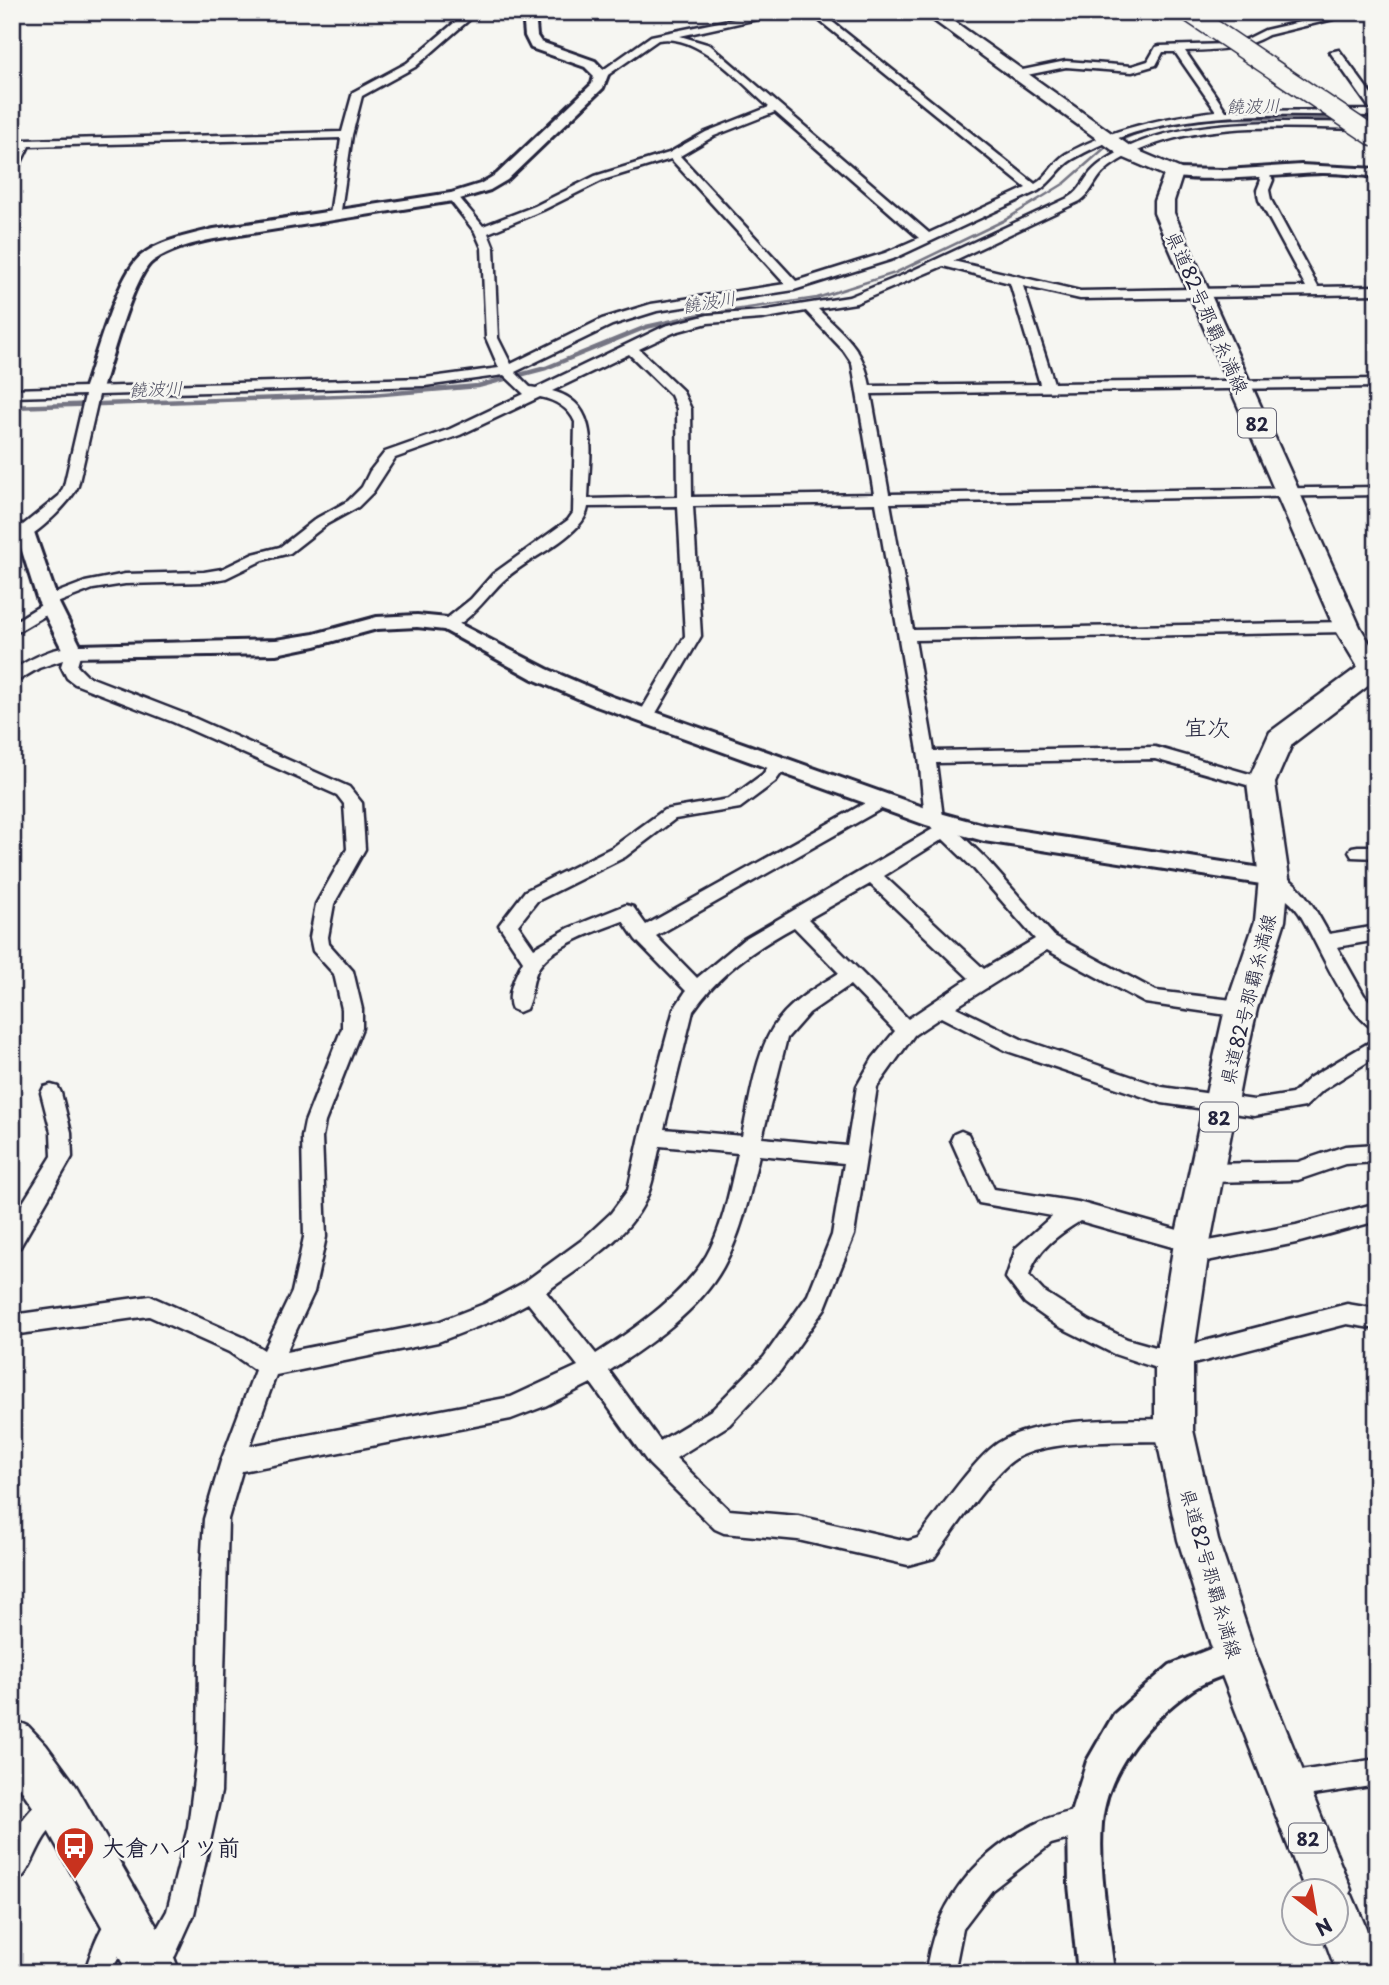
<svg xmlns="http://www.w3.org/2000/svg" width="1389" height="1985" font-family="'Playpen Sans','Klee One',sans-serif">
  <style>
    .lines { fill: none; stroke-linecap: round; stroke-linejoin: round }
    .stream-far1 { stroke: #757583; stroke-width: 2.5 }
    .stream { stroke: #757583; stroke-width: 4.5 }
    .minor-casing { stroke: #22223b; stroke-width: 5 }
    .tertiary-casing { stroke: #22223b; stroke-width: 6 }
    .primary-casing { stroke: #22223b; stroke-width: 5 }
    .trunk-casing { stroke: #22223b; stroke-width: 5 }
    .minor { fill: #f6f6f2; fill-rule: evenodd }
    .tertiary { fill: #f6f6f2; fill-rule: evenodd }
    .primary { fill: #f6f6f2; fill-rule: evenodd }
    .trunk { fill: #f6f6f2; fill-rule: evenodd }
    .primary-bridge-casing { stroke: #22223b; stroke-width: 21; stroke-linecap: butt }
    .primary-bridge { stroke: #f6f6f2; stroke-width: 18 }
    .labels { text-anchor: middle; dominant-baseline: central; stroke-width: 5; stroke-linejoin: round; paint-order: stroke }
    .far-water-label { font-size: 18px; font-style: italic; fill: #535365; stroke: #f6f6f2 }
    .shield { fill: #f6f6f2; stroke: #626272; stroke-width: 2 }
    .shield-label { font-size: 18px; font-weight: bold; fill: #22223b }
    .street-label { font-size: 19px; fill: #22223b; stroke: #f6f6f2 }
    .quarter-label { font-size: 23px; fill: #22223b; stroke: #f6f6f2 }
    .near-poi-label { font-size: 23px; font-weight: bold; fill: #22223b; stroke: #f6f6f2; text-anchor: start }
  </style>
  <rect width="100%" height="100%" fill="#f6f6f2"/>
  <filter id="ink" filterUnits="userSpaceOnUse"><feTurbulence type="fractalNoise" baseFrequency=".0143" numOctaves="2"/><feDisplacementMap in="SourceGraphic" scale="14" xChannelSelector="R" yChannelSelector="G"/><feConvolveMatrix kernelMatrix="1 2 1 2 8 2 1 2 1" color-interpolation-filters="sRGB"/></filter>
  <g filter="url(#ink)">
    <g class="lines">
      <g class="stream-far1">
        <path d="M1359,119H1377"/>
        <path d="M693,316L817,298L895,273L1005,220L1065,183L1107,146L1142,131L1168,124L1224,118L1335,119"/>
      </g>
      <path class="stream" d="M12,407L371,395L478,386L546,368L646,327L705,314"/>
      <g class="minor-casing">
        <g id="minor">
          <path d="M467,12H478L415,67L362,96L352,135L340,217L330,215L341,138L29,146L18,169L12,172V157L21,141L25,140L342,132L353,92L407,63Z"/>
          <path d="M500,12H530L534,15L529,18Z"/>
          <path d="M768,12H789L680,36L710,45L929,233L1026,188L809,12H820L1035,184C1048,177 1053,162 1066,154C1112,128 1163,118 1216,111L1175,52H1163L1156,65L1132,72L1066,67L1017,77L1013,76V72L1066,61L1132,66L1148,61L1156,47L1160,46L1227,44L1247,39L1265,30L1343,12H1362L1268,35C1242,50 1215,50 1185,51L1226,111L1371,110L1330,52L1339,50L1377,102V116C1275,115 1165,106 1073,159C1059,167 1053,182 1038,191L893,259L794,290L657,311L612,325L515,372L530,387L536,388L665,326L708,315L761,311L849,297L903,275L1070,197C1082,190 1084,178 1094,169C1101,162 1112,156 1121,151C1189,114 1301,123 1377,123V129C1298,129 1204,118 1131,154C1121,159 1106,168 1100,176C1093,185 1090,194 1080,201L953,261L1080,291L1306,287L1259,200L1257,190L1261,180L1256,172L1266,170L1273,180L1269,190L1271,200L1318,287L1377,286V294L1080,299L1023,286L1054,383L1377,379V387L871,394L889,494L1377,487V495L890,503L913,630L1347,622L1355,627L1347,632L915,640L934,751L1155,747L1267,779L1270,783L1261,789L1155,759L936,763L943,817L986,859L1054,936L1156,991L1241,1001L1248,1004L1251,1009L1248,1014L1241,1017L1145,1003L1047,950L956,1007L1021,1039L1162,1087L1254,1100L1292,1094L1309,1078L1377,1038V1056L1323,1090L1305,1107L1254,1116L1162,1103L1007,1051L941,1017L914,1035L877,1087L854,1235L825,1308L780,1371L729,1425L676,1458L729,1510L798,1516L908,1541L918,1538C937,1514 974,1459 998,1443C1040,1416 1125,1420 1174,1419L1182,1422L1186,1430L1182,1438L1174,1441C1133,1442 1049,1438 1015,1459C992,1473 952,1534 934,1558L908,1565L798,1540L724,1533L715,1529L649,1464L591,1383L545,1406L511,1419L242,1471L228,1519L221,1792L194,1914L175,1956L162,1972L143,1973L138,1962L167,1911L188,1827L198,1748L200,1585L204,1519L221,1461L255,1370L229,1352L149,1316L12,1335V1315L150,1296L245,1338L264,1350L292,1292L304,1237L302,1137L305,1122L342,1028V1009L334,974L313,951L310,937L316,904L347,849L344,804L337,795L173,722L75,684L67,678L61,666L63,660L39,668L12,684V671C28,660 59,643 79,648L81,652L77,666L87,676L185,714L349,787L362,803L365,849L334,904L328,937L329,944L353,971L362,1009V1028L325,1122L322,1137L326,1237L314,1292L286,1352L438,1322L484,1304L523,1283L582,1240L611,1213L628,1190L640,1136L674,1009L686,991L636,940L623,921C599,930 553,945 539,967C531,979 533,996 526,1009L519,1012L512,1009C505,995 516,974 523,961L499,925L525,891L613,847L664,810L729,799L763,774L773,760H785L788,764L775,782L740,808L675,819L625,857L537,901L518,925L534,948L569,928L626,905L633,907L646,925L867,802L871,795H883L886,799L879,810L656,936L697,978L744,939L933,829L925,819L919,757L876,503L693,506L701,636L652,720L646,722L638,716L685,636L678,506L588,507C587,514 583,521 578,526C557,548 526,560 504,580C490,592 463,633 442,628L440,624L471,599L493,574L568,520L573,513L575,422C569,408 555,400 540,397L460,435L395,458L373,492L358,507L327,524L290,553L263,560L226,578L204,582L125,584L93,589L57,603L56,609L12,635V623L43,604L40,601L43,598L85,582L125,574L204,572L222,569L253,554L280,547L317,518L348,501L362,487L370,471L385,452L450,429L524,394L504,375L425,386L99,395L78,486C69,505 33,539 12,545V534L59,496L64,486L85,395L12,397V389L425,378L499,368L486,338L482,248L475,232L449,199V195H457L483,226L535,206L595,176L669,153L706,132L769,107C741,83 698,32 658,40L605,77L596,75L651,36ZM775,112L919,238L885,253L796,281L680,156L714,136ZM671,159L785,284L651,304L602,319L511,364L498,338L494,248L488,233L543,210L603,180ZM943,266L1010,283L1040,384L870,386C863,347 845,336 818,309L856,303ZM806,311L844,351L852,363L874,494L692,497L691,409L682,390L639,349L675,332L708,323L761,319ZM629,354L671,395L677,409L678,497L588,499C589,457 603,404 552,391ZM943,839L974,869L1035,939L984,969L884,876ZM870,884L969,978L908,1019L808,919ZM794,927L839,973C818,986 795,999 779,1019C756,1047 750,1101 742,1136L664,1129L693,1011C719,973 754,949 794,927ZM850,985L895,1031L873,1058L857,1086L847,1146L762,1138L787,1038L809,1013ZM660,1146L738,1153C731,1184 725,1218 711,1247C691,1290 635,1329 596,1354L546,1292C581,1266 632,1237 648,1194C654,1179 656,1161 660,1146ZM759,1155L844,1163L832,1235L808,1295L764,1357L713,1409L660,1441L609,1371C650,1344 699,1311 723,1267C742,1233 750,1193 759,1155ZM528,1303L578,1366L511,1397L250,1446L276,1375L438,1342L500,1318Z"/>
          <path d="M1358,846H1377V858L1352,857L1349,852L1352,847Z"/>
          <path d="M1274,871C1301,880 1316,911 1329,934L1377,926V940L1337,947L1364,995L1377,1009V1030C1348,1020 1316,939 1299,913C1290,899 1273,892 1265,878L1268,873Z"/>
          <path d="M51,1085L58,1087L61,1093L71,1132L72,1157L20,1247L12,1249V1220L52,1156L51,1132L41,1093L44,1087Z"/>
          <path d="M961,1131L968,1134L994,1189L1078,1202L1192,1234L1200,1236L1203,1242L1296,1225L1377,1203V1221L1296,1243L1192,1264L1184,1261L1181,1254L1183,1250L1080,1221C1058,1235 1036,1250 1029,1276L1043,1291L1090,1321L1127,1339L1159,1348L1174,1349L1347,1304L1377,1309V1329L1347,1324L1174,1369H1159L1114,1354L1056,1325L1025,1303L1006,1278L1016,1248L1052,1216L979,1203L951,1140L954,1134Z"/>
          <path d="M1377,1144V1162L1345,1164L1298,1180L1208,1182L1201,1179L1198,1173L1201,1167L1208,1164L1298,1162L1345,1146Z"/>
          <path d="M1377,1759V1785L1287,1799L1277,1796L1274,1786L1277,1776L1287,1773Z"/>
          <path d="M59,1789L69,1793L73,1803C67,1816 56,1823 47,1834C35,1849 30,1877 12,1885C12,1871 9,1852 13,1839C19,1819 40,1797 59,1789Z"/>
          <path d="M1085,1808L1095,1812L1099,1822L1095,1832L1051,1844L992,1890L963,1928L954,1973H926C933,1907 974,1855 1033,1825C1049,1816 1067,1813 1085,1808Z"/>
          <path d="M125,1906L135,1910L139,1920L122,1947L112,1973H84C93,1950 100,1916 125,1906Z"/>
        </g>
      </g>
      <g class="tertiary-casing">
        <g id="tertiary">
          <path d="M12,12H24L12,18Z"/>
          <path d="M523,12H535L537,36L541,42L595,61L608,75L603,88L507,180L490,190L453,201L214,239C194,243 170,249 153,261C134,274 110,364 102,390L93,395L87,394L84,390C95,360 118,272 142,255C161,240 191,235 214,229L451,193L480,184L497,174L592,84L594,76L585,67L531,48L525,36Z"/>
          <path d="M1301,165L1377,169V177C1359,175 1341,173 1323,173C1296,173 1181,186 1167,173L1174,169L1225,170Z"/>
          <path d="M12,521L32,528L34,532L58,601L80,645L276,640L314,634L377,617L417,615L448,618L547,669L610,696L940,813L984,825L1274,870L1282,872L1286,878L1282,884L1274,886L984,841L926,825L596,706L533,679L444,630L417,627L377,629L315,646L276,654L66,657L38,601L17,535L12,534Z"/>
          <path d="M1235,1639L1247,1643L1251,1655L1247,1667C1229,1674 1208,1679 1192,1690C1149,1720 1107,1768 1102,1823C1098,1872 1109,1924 1114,1973H1078L1069,1885L1068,1822L1087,1761L1114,1714L1170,1665Z"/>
        </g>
      </g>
      <g class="primary-casing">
        <path id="primary" d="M922,12H941L1134,149L1181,169L1183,173L1174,201V213L1360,627L1377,655V679L1292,744L1275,783L1289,878L1285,921L1257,1009L1243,1071L1210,1243L1193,1359V1430L1218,1540L1256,1655L1351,1890L1349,1894L1352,1895L1377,1954V1973H1337L1322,1932H1336V1890H1305L1214,1655L1178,1540L1155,1430V1359L1174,1243L1211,1071L1225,1009L1255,921L1259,878L1247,783L1270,732L1358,667L1334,627L1154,213V201L1164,175L1122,157Z"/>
      </g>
      <g class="trunk-casing">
        <path id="trunk" d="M12,1719L28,1726L46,1745L76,1786L173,1955L180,1973H128L42,1820L12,1776Z"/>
      </g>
      <use href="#minor" class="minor"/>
      <use href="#tertiary" class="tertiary"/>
      <use href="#primary" class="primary"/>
      <use href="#trunk" class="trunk"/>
      <g class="primary-bridge-casing">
        <path id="primary-bridge" d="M1188,12L1377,139"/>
      </g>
      <use href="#primary-bridge" class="primary-bridge"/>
    </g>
  </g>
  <defs>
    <g id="bus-pin" transform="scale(2.0125)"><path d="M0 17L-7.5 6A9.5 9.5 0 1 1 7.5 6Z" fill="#c8321e" stroke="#f6f6f2"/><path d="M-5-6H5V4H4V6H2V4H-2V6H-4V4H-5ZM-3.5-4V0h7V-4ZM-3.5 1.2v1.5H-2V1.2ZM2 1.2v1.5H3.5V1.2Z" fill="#fff"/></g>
  </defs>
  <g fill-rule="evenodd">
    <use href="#bus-pin" x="75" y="1846"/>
  </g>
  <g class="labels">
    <g class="far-water-label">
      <text transform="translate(1253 105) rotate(-1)">饒波川</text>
      <text transform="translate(709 301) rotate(-9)">饒波川</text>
      <text transform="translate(156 388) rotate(-2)">饒波川</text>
    </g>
    <g class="shield">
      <rect x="1238" y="408.5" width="38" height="29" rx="5"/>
      <rect x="1200" y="1102.5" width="38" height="29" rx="5"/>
      <rect x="1289" y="1823.5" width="38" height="29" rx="5"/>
    </g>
    <g class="shield-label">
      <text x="1257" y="423">82</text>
      <text x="1219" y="1117">82</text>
      <text x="1308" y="1838">82</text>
    </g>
    <g class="street-label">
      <text transform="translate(1208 312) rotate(66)">県道82号那覇糸満線</text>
      <text transform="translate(1247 999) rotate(-76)">県道82号那覇糸満線</text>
      <text transform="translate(1212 1573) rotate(74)">県道82号那覇糸満線</text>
    </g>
    <g class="quarter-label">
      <text x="1207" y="726">宜次</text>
    </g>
    <g class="near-poi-label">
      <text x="102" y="1846">大倉ハイツ前</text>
    </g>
  </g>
  <rect width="1389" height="1985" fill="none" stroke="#f6f6f2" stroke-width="42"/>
  <rect x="21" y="21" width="1347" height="1943" fill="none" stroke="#22223b" stroke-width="2.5" filter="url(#ink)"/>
  <g transform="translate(1315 1912) rotate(149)"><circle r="33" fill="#f6f6f2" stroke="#a1a1a9" stroke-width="2"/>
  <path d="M0-5L12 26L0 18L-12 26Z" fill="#c8321e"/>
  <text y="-10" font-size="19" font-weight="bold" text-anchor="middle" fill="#22223b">N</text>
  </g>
</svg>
